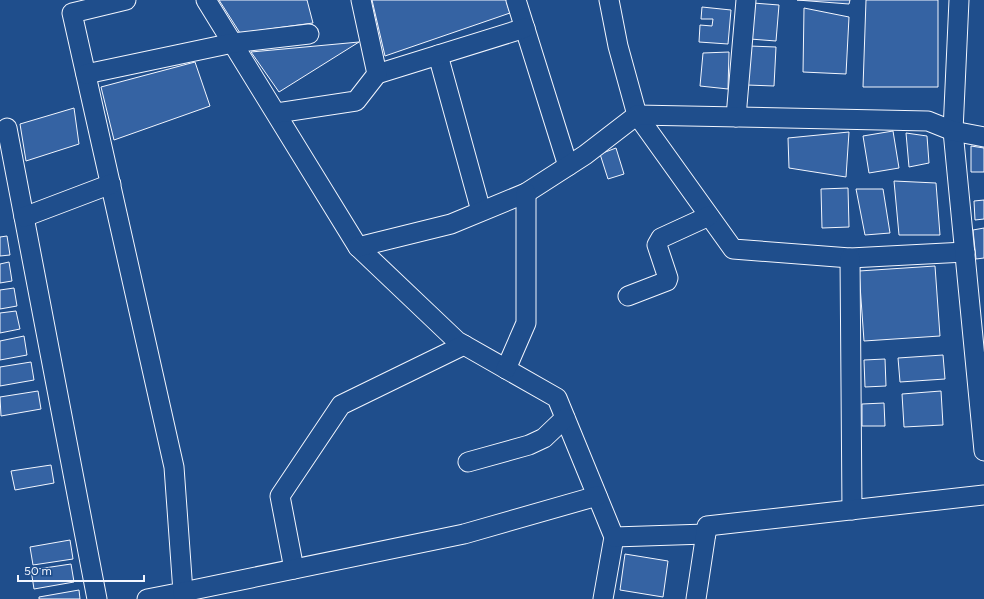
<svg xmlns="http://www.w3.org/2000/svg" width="984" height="599" font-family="Figtree,sans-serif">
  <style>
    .building { fill: #3563a3; stroke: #f2f6ff }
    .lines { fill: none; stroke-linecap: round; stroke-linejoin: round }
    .minor-casing { stroke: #f2f6ff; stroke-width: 21 }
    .minor { stroke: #1f4e8c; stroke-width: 19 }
  </style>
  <rect width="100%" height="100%" fill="#1f4e8c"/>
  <g class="building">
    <path d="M219,0H307L313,23L240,33Z"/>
    <path d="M372,0H506L510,13L385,56Z"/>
    <path d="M797,0H850L849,4Z"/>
    <path d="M866,0H938V87H863Z"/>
    <path d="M753,3L779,5L776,41L750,39Z"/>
    <path d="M702,7L731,10L728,44L699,42L700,25L712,26L713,19H701Z"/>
    <path d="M804,8L849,17L846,74L803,72Z"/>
    <path d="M359,42L279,92L251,52Z"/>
    <path d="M749,46L776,47L774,86L747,85Z"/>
    <path d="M729,52L728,89L700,86L703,53Z"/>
    <path d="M195,62L210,106L114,140L101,87Z"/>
    <path d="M74,108L79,144L26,161L20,124Z"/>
    <path d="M893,131L899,168L869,173L863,136Z"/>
    <path d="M849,132L846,177L789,168L788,138Z"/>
    <path d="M906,133L927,136L929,163L909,167Z"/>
    <path d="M971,146L984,148V172H971Z"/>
    <path d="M616,148L624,174L608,179L600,154Z"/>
    <path d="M894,181L936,183L940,235H899Z"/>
    <path d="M848,188L849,227L822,228L821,189Z"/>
    <path d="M856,189H883L890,233L865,235Z"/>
    <path d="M984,200V219L975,220L974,201Z"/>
    <path d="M984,228V258L976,259L973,230Z"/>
    <path d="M7,236L10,255L0,256V237Z"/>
    <path d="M9,262L12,281L0,283V264Z"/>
    <path d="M935,266L940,336L864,341L859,271Z"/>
    <path d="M14,288L17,306L0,309V290Z"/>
    <path d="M16,311L20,329L0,333V313Z"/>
    <path d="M24,336L27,355L0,360V341Z"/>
    <path d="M943,355L945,379L900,382L898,358Z"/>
    <path d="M885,359L886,386L865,387L864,360Z"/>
    <path d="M31,362L34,380L0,386V367Z"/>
    <path d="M38,391L41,409L1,416L0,397Z"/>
    <path d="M941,391L943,425L904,427L902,394Z"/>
    <path d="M884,403L885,426H862V404Z"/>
    <path d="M51,465L54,483L15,490L11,471Z"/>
    <path d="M70,540L73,559L33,565L30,547Z"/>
    <path d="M625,554L668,561L663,597L620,590Z"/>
    <path d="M71,564L74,582L34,589L31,570Z"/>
    <path d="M79,590L80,599H39V597Z"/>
  </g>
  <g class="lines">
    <g class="minor-casing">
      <g id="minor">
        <path d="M126,0L72,13L174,467L183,592L147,599"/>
        <path d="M206,0L358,247L457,341L557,398L614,537L603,599"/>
        <path d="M516,0L568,166"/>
        <path d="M609,0L618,46L637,115L733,249L850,258L965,252"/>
        <path d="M959,0L953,131L984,451"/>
        <path d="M438,55L481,211"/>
        <path d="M86,74L233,43L309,34"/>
        <path d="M377,74L525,28"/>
        <path d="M277,113L356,101L377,74L361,0"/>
        <path d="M736,117L746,0"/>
        <path d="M7,128L97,599"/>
        <path d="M24,217L111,184"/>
        <path d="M358,247L451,224L526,193L585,155L637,115L928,121L953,131L984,137"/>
        <path d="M850,258L852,510"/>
        <path d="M628,296L667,281L668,278L657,245L661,238L709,216"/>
        <path d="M506,369L526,323V193"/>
        <path d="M468,462L529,445L544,438L565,418"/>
        <path d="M614,537L706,534"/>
        <path d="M294,569L280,496L341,405L464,345"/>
        <path d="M184,599L183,592L464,534L597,496"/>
        <path d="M696,599L707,526L984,495"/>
      </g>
    </g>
    <use href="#minor" class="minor"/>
  </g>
  <path d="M18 575v6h126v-6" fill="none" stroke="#f2f6ff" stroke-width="2"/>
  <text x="24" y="575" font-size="12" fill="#f2f6ff" stroke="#1f4e8c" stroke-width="3" paint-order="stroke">50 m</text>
</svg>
